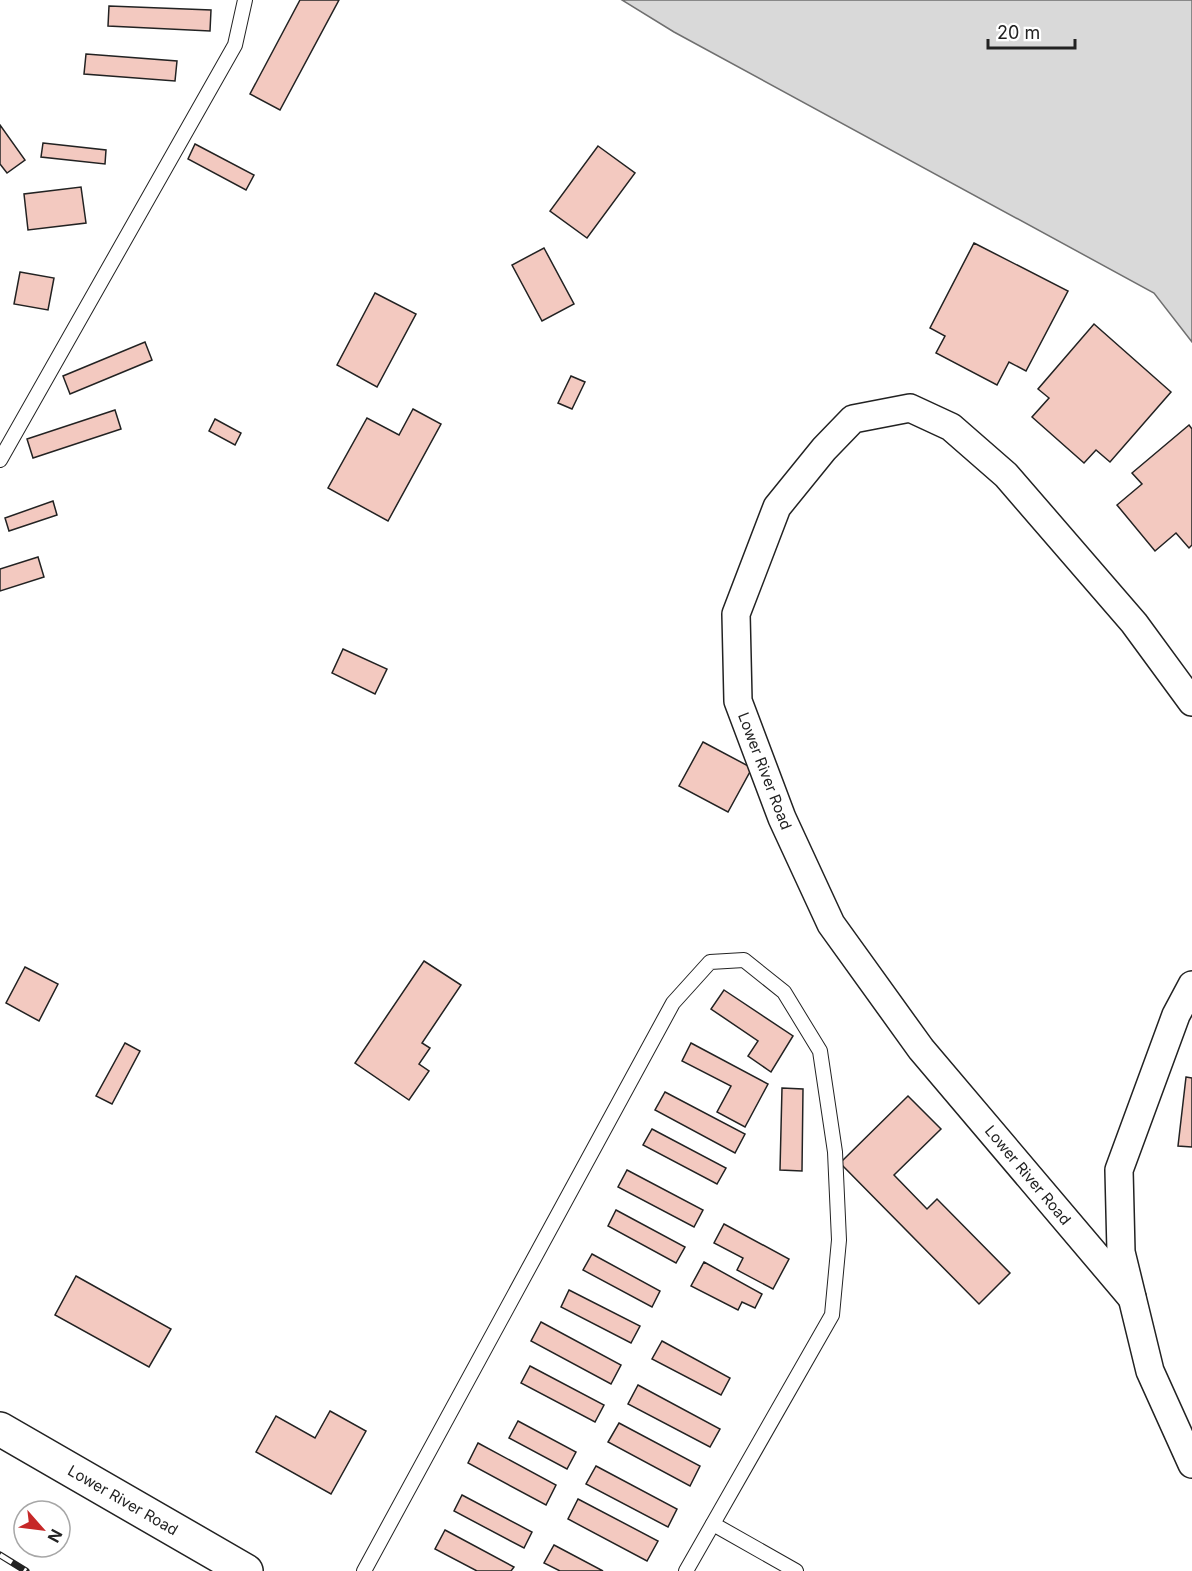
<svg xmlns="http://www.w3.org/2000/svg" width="1192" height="1571" font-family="Inter,sans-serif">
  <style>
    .water { fill: #d9d9d9; stroke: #6f6f6f; stroke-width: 1.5 }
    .building { fill: #f3c9c0; stroke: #222; stroke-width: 1.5 }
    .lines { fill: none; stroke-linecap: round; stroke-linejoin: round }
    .service-casing { stroke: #222; stroke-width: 16 }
    .minor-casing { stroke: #222; stroke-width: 30 }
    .tertiary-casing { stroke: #222; stroke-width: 36 }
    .service { stroke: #fff; stroke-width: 14 }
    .minor { stroke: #fff; stroke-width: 27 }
    .tertiary { stroke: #fff; stroke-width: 33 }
    .rail-casing { stroke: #222; stroke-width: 7 }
    .rail { stroke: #fff; stroke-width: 4.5; stroke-dasharray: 14; stroke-linecap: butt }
    .labels { text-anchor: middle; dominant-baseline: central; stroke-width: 4.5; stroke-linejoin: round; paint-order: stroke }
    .street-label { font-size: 15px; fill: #222; stroke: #fff }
  </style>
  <rect width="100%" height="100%" fill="#fff"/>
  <path class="water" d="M622,0H1192V342L1154,293L674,32Z"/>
  <g class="building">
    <path d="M300,0H339L280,110L250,94Z"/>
    <path d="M109,6L211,10L210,31L108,26Z"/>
    <path d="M86,54L177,61L175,81L84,74Z"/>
    <path d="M0,125L25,160L7,173L0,164Z"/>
    <path d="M43,143L106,150L105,164L41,157Z"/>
    <path d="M195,144L254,175L246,190L188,159Z"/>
    <path d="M598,146L635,173L587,238L550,211Z"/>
    <path d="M81,187L86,223L28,230L24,194Z"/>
    <path d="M974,243L1068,291L1026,371L1009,362L997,385L936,353L945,336L930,328Z"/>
    <path d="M544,248L574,304L542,321L512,265Z"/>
    <path d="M20,272L54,278L48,310L14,304Z"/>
    <path d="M375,293L416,314L377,387L337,365Z"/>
    <path d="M1094,324L1171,392L1110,462L1096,450L1084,463L1032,417L1049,398L1038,389Z"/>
    <path d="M145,342L152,360L70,394L63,376Z"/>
    <path d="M571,376L585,382L572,409L558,403Z"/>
    <path d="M413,409L441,424L388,521L328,488L367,418L399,435Z"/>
    <path d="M115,410L121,429L33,458L27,439Z"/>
    <path d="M215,419L241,433L235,445L209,431Z"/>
    <path d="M1189,425L1192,429V545L1189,548L1176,533L1155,551L1117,505L1142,484L1132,473Z"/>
    <path d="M53,501L57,515L9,531L5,518Z"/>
    <path d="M38,557L44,577L0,591V569Z"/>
    <path d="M343,649L387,669L375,694L332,673Z"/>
    <path d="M703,742L752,768L728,812L679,786Z"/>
    <path d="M424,961L461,985L422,1043L430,1048L419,1064L429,1071L409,1100L355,1063Z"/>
    <path d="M25,967L58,984L39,1021L6,1003Z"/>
    <path d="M724,990L793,1036L771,1072L748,1056L758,1041L711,1009Z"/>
    <path d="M125,1043L140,1051L112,1104L96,1096Z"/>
    <path d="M691,1043L768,1084L745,1127L717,1112L731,1086L682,1061Z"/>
    <path d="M1186,1077L1192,1078V1147L1178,1146Z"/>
    <path d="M782,1088L803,1089L802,1171L780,1170Z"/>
    <path d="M665,1092L745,1134L735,1153L655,1110Z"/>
    <path d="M908,1096L941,1129L894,1175L927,1209L937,1199L1010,1273L979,1304L840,1163Z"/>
    <path d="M652,1129L726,1168L717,1184L643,1145Z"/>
    <path d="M627,1170L703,1210L694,1227L618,1187Z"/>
    <path d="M616,1210L685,1247L676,1263L608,1226Z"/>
    <path d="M724,1224L789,1259L773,1289L737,1270L743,1258L714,1243Z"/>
    <path d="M592,1254L660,1291L652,1307L583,1270Z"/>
    <path d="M704,1262L762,1294L755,1308L742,1302L738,1310L691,1286Z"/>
    <path d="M76,1276L171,1329L149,1367L55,1315Z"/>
    <path d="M569,1290L640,1326L631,1343L561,1307Z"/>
    <path d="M541,1322L621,1365L611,1384L531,1341Z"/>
    <path d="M662,1341L730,1378L721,1395L652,1359Z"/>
    <path d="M530,1366L604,1405L595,1422L521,1383Z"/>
    <path d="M638,1385L720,1429L710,1447L628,1404Z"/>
    <path d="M330,1411L366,1431L331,1494L256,1452L276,1416L315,1438Z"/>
    <path d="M518,1421L576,1452L567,1469L509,1438Z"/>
    <path d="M619,1423L700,1466L690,1486L608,1442Z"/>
    <path d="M478,1443L556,1485L546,1505L468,1463Z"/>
    <path d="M596,1466L677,1509L668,1527L586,1484Z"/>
    <path d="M462,1495L532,1532L524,1548L454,1511Z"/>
    <path d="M578,1499L658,1541L647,1561L568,1519Z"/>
    <path d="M445,1530L514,1567L511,1571H477L435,1549Z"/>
    <path d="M554,1545L603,1571H560L544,1563Z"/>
  </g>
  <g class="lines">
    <g class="service-casing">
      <g id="service">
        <path d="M0,460L235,45L245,0"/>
        <path d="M713,1524L796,1571"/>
        <path d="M364,1571L673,1003L710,962L744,960L784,992L820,1051L835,1152L839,1240L832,1315L686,1571"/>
      </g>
    </g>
    <g class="minor-casing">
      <g id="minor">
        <path d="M1192,985L1176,1015L1119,1170L1121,1252L1150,1371L1192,1464"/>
        <path d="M1132,1298L921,1049L831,924L782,818L738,701L736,614L777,507L824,449L853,419L910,408L951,427L1006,475L1134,623L1192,702"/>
      </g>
    </g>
    <g class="tertiary-casing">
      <path id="tertiary" d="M0,1429L246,1571"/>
    </g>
    <use href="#service" class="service"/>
    <use href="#minor" class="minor"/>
    <use href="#tertiary" class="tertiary"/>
    <g class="rail-casing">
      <path id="rail" d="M0,1555L26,1571"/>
    </g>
    <use href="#rail" class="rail"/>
  </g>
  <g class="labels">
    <g class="street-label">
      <text transform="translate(765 771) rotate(69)">Lower River Road</text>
      <text transform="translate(1028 1175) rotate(50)">Lower River Road</text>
      <text transform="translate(123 1500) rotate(30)">Lower River Road</text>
    </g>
  </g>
  <g transform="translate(42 1529) rotate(118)"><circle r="28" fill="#ffffff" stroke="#a7a7a7" stroke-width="1.5"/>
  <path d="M0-4.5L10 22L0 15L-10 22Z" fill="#c62828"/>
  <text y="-9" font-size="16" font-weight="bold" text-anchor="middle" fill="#222222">N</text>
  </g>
  <path d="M988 39v9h87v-9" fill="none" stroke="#222222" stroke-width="3"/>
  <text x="997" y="39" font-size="18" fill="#222222" stroke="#ffffff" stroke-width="4.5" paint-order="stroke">20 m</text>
</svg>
